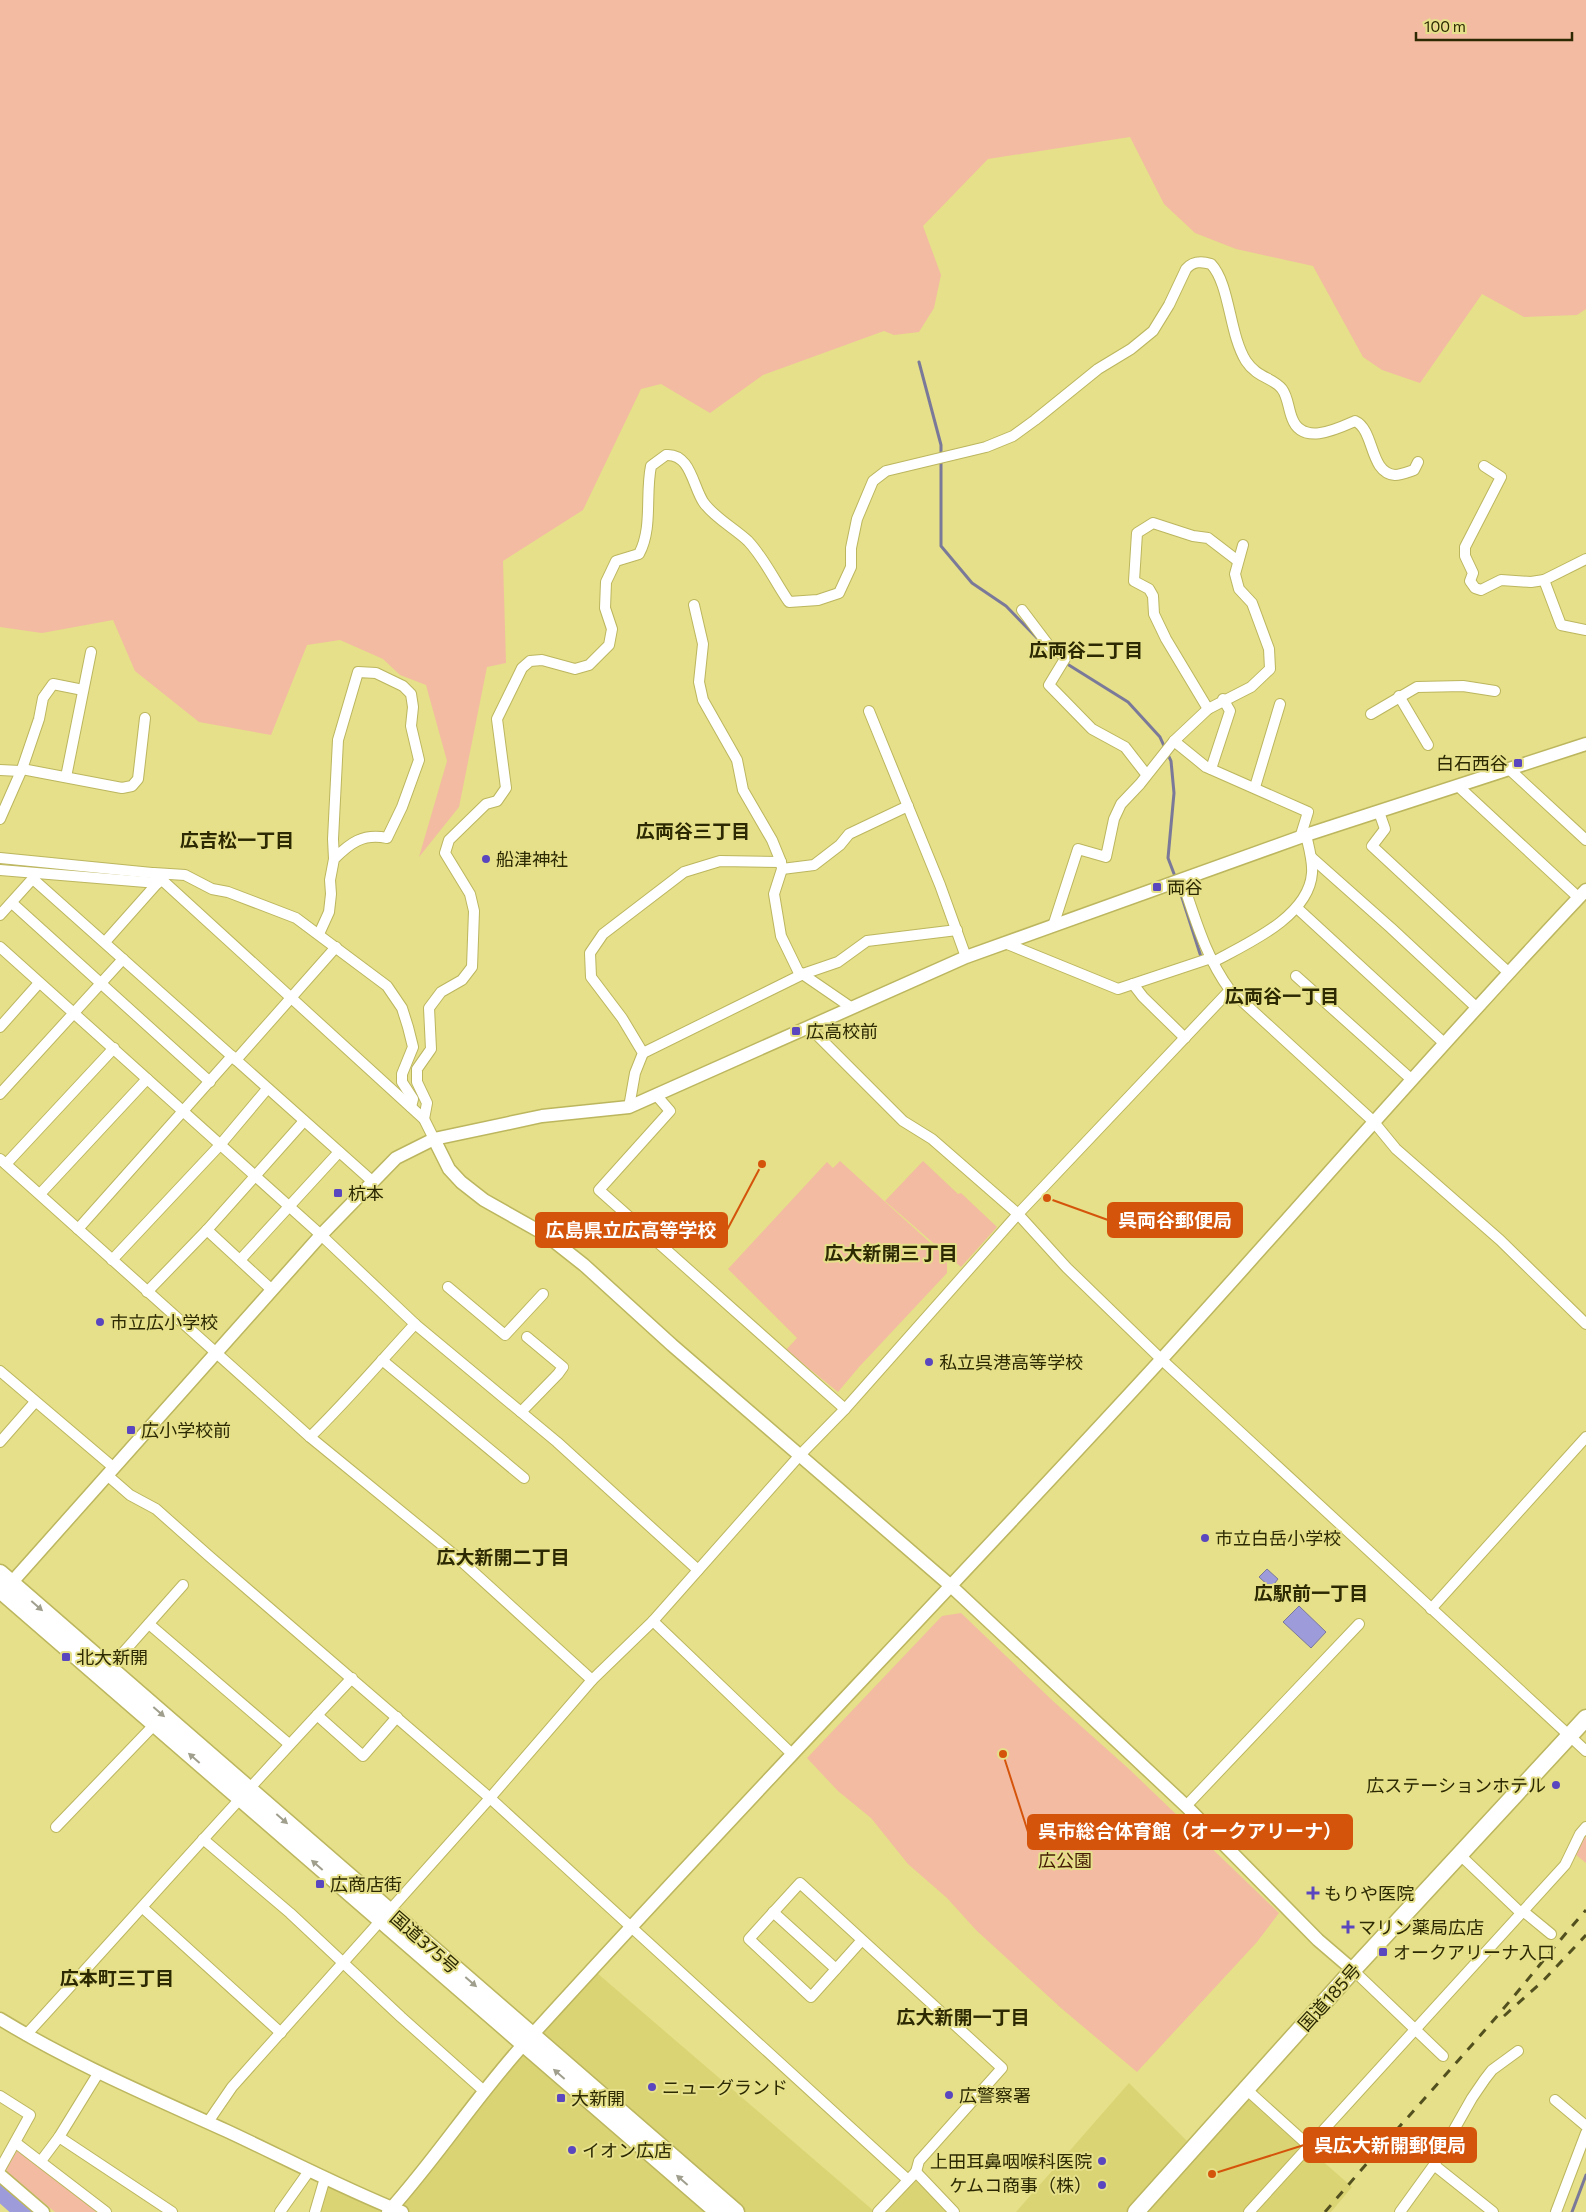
<svg xmlns="http://www.w3.org/2000/svg" width="1586" height="2212" font-family="Commissioner,'Noto Sans JP',sans-serif">
  <style>
    .built { fill: #dbd474 }
    .green { fill: #f3bba2 }
    .water { fill: #9d9bda; stroke: #7b799a }
    .lines { fill: none; stroke-linecap: round; stroke-linejoin: round }
    .stream { stroke: #7b799a; stroke-width: 3 }
    .river { stroke: #9d9bda; stroke-width: 19 }
    .minor-casing { stroke: #bcb65f; stroke-width: 12 }
    .tertiary-casing { stroke: #bcb65f; stroke-width: 15 }
    .trunk-casing { stroke: #bcb65f; stroke-width: 19 }
    .minor { stroke: #fff; stroke-width: 10 }
    .tertiary { stroke: #fff; stroke-width: 12 }
    .trunk { stroke: #fff; stroke-width: 16 }
    .rail { stroke: #53501f; stroke-width: 3; stroke-dasharray: 9 9; stroke-linecap: butt }
    .oneway { fill: #a09f8e }
    .poi-dot { fill: #5a46be; stroke: #e5e089; stroke-width: 2 }
    .labels { text-anchor: middle; dominant-baseline: central; stroke-width: 4; stroke-linejoin: round; paint-order: stroke }
    .poi-label { font-size: 18px; fill: #2c2903; stroke: #e5e089; text-anchor: start }
    .park-label { font-size: 18px; fill: #451b05; stroke: #e5e089 }
    .street-label { font-size: 18px; fill: #2c2903; stroke: #e5e089 }
    .neighbourhood-label { font-size: 19px; font-weight: bold; fill: #2c2903; stroke: #e5e089 }
    .leader { fill: none; stroke: #d5540b; stroke-width: 2 }
    .callout-dot { fill: #d5540b; stroke: #e5e089; stroke-width: 2 }
    .callout { fill: #d5540b; stroke: #d5540b; stroke-width: 2 }
    .callout-label { font-size: 19px; text-anchor: middle; font-weight: bold; fill: #fff }
  </style>
  <rect width="100%" height="100%" fill="#e5e089"/>
  <g class="built">
    <path d="M597,1973L875,2212H315L326,2179L388,2205L519,2049Z"/>
    <path d="M1129,2083L1194,2148L1245,2093L1352,2187L1331,2212H1016Z"/>
    <path d="M915,2175L951,2212H879Z"/>
  </g>
  <g class="green">
    <path d="M0,0H1586V309L1577,315L1524,317L1482,294L1420,383L1382,370L1363,357L1313,266L1236,249L1195,233L1164,204L1130,137L988,159L923,226L941,275L934,308L919,332L894,335L884,331L763,375L710,413L661,384L641,389L583,510L503,561L506,663L487,667L459,807L419,857L447,761L426,685L400,675L383,659L340,640L307,645L271,735L199,722L135,671L113,620L42,633L0,627Z"/>
    <path d="M840,1161L947,1258V1273L859,1367L838,1392L786,1350L797,1338L728,1269L827,1162L833,1168Z"/>
    <path d="M923,1161L958,1194L961,1193L997,1227L961,1267L885,1201Z"/>
    <path d="M961,1613L1054,1702L1129,1769L1279,1913L1257,1942L1137,2072L1061,2008L976,1930L947,1898L908,1864L871,1818L838,1791L807,1758L942,1616Z"/>
    <path d="M1584,1836L1586,1838V1863L1575,1854Z"/>
    <path d="M22,2150L98,2209L95,2212H55L7,2172V2167L17,2151Z"/>
  </g>
  <g class="water">
    <path d="M1267,1569L1278,1579L1271,1588L1259,1577Z"/>
    <path d="M1299,1606L1326,1632L1311,1648L1283,1622Z"/>
  </g>
  <g class="lines">
    <g class="stream">
      <path d="M919,362L941,445V546L972,583L1006,606L1039,640"/>
      <path d="M1064,662L1128,702L1160,737L1171,761L1174,793L1168,858L1176,879"/>
      <path d="M1178,885L1202,960"/>
      <path d="M1572,2212L1586,2175"/>
    </g>
    <path class="river" d="M0,2191L24,2212"/>
    <g class="minor-casing">
      <g id="minor">
        <path d="M1484,466L1501,477L1465,547V556L1473,573L1470,581L1475,588L1481,590L1501,580L1531,582L1544,580L1586,559"/>
        <path d="M1544,580L1561,625L1586,630"/>
        <path d="M694,605L703,644L699,682L703,700L737,760L743,790L772,840L781,862L782,869L774,894L781,936L798,971L852,1008"/>
        <path d="M1022,610L1050,647L1066,657L1049,685L1092,729L1125,747L1146,774"/>
        <path d="M1399,696L1428,745"/>
        <path d="M1208,709L1166,639L1154,614L1153,596L1149,589L1134,581L1137,533L1153,523L1193,536L1208,538L1238,561"/>
        <path d="M869,711L940,885L966,957"/>
        <path d="M1371,714L1417,687L1463,686L1495,691"/>
        <path d="M1174,741L1206,767L1308,812L1300,838"/>
        <path d="M22,769L122,788L132,786L138,779L145,718"/>
        <path d="M1211,769L1230,711L1223,699"/>
        <path d="M1509,769L1586,840"/>
        <path d="M0,770L20,771"/>
        <path d="M66,777L91,652"/>
        <path d="M1458,786L1579,898"/>
        <path d="M1255,787L1280,704"/>
        <path d="M1379,812L1385,829L1372,846L1509,973"/>
        <path d="M0,819L22,769L39,719L43,698L53,684L83,690"/>
        <path d="M1311,857L1391,928L1477,1008"/>
        <path d="M0,858L152,873L161,879L424,1119L434,1139"/>
        <path d="M782,869L814,865L840,845L849,834L908,806"/>
        <path d="M0,870L158,883"/>
        <path d="M154,873L185,875L212,889L228,892L296,918L387,986L402,1008L408,1027L413,1047L402,1074V1082L413,1099L411,1107"/>
        <path d="M33,879L372,1181"/>
        <path d="M1182,880C1195,918 1206,958 1230,990L1373,1121L1396,1149L1500,1240L1586,1324"/>
        <path d="M12,903L210,1082"/>
        <path d="M1297,908L1444,1043"/>
        <path d="M0,915L36,875"/>
        <path d="M1053,926L1078,849L1106,857L1114,819L1121,804L1140,784L1174,741L1208,709L1251,687L1270,669L1269,649L1252,603L1239,589L1235,574L1243,545"/>
        <path d="M319,934L329,912L331,894L330,880L334,859L333,839L338,740L358,672L376,673L403,686L411,694L413,707L411,726L419,760L402,807L387,838C363,833 350,843 334,859"/>
        <path d="M105,942L161,879"/>
        <path d="M1005,943L1118,989L1211,958"/>
        <path d="M0,947L321,1235L415,1324L557,1442L698,1570"/>
        <path d="M1213,962C1246,944 1309,917 1312,873C1313,861 1309,848 1306,835"/>
        <path d="M1296,976L1411,1079"/>
        <path d="M1133,984L1143,997L1185,1038"/>
        <path d="M0,1027L39,983"/>
        <path d="M810,1028L903,1121L932,1139L1018,1214L1067,1268L1161,1359L1586,1751"/>
        <path d="M643,1053L803,974L838,962L867,941L957,930"/>
        <path d="M236,1060L336,947"/>
        <path d="M0,1094L123,959"/>
        <path d="M657,1096L670,1111L599,1190L845,1409"/>
        <path d="M629,1107L635,1073L643,1053L622,1018L591,977L590,953L603,934L684,872L720,861L781,862"/>
        <path d="M424,1119L427,1103L417,1082V1069L431,1049L429,1008L441,992L462,980L472,967L474,911L470,894L445,853L449,840L486,804L497,801L506,788L497,719L522,668L530,661L542,660L575,669L589,665L609,645L612,629L605,608L606,582L616,561L639,554C653,528 645,495 651,466L666,455C691,453 693,488 704,503C715,518 734,528 748,541C765,559 775,582 789,602L818,600L839,593L851,567V548L857,519L873,481L886,471L986,447L1013,436L1035,420L1098,369L1131,349L1153,331L1169,305L1186,269C1193,261 1201,261 1211,264C1230,284 1229,334 1246,361C1257,378 1274,378 1282,389C1288,397 1288,408 1292,418C1302,446 1337,429 1355,421C1375,430 1369,473 1395,475C1401,475 1408,472 1414,470L1418,462"/>
        <path d="M0,1159L310,1437L458,1558L592,1680"/>
        <path d="M6,1164L114,1048"/>
        <path d="M40,1194L147,1079"/>
        <path d="M78,1229L232,1056"/>
        <path d="M207,1230L272,1290"/>
        <path d="M112,1260L220,1145L267,1089"/>
        <path d="M240,1260L339,1152"/>
        <path d="M448,1287L505,1335L543,1294"/>
        <path d="M147,1292L207,1230L304,1121"/>
        <path d="M382,1360L524,1478"/>
        <path d="M0,1371L113,1467"/>
        <path d="M521,1412L558,1374L563,1367L527,1337"/>
        <path d="M310,1437C347,1401 380,1362 415,1324"/>
        <path d="M0,1442L35,1402"/>
        <path d="M107,1475L130,1495L156,1509L209,1556L490,1798L908,2180"/>
        <path d="M1431,1609L1586,1437"/>
        <path d="M653,1621L792,1754"/>
        <path d="M149,1624L289,1744"/>
        <path d="M106,1672L183,1585"/>
        <path d="M317,1715L363,1756L397,1717"/>
        <path d="M1186,1806L1359,1624"/>
        <path d="M56,1827L155,1724"/>
        <path d="M203,1839L290,1913L401,2017L484,2091"/>
        <path d="M1459,1854L1521,1913"/>
        <path d="M143,1908L281,2033"/>
        <path d="M1523,1911L1551,1934"/>
        <path d="M773,1912L836,1969"/>
        <path d="M862,1940L811,1997L749,1939L800,1883L1002,2068L919,2161L916,2172"/>
        <path d="M1353,1970L1443,2056"/>
        <path d="M26,2035C135,1916 241,1795 352,1678"/>
        <path d="M1246,2089L1309,2146"/>
        <path d="M0,2096L30,2115L0,2169"/>
        <path d="M1555,2100L1586,2126"/>
        <path d="M208,2122L232,2087L490,1798L592,1680L653,1621L800,1455L845,1409L1018,1214L1230,990"/>
        <path d="M59,2137L172,2212"/>
        <path d="M16,2143L106,2212"/>
        <path d="M41,2161L59,2137L99,2072"/>
        <path d="M1434,2165L1493,2212"/>
        <path d="M280,2212L309,2171"/>
        <path d="M315,2212L325,2178"/>
        <path d="M878,2212L916,2172L954,2212"/>
        <path d="M1249,2212L1565,1865L1580,1834L1586,1827"/>
        <path d="M1400,2212L1434,2165L1472,2098L1485,2079L1492,2070L1518,2051"/>
        <path d="M1556,2212L1586,2133"/>
      </g>
    </g>
    <g class="tertiary-casing">
      <g id="tertiary">
        <path d="M434,1139L449,1169L461,1182L484,1200L546,1235L584,1265L672,1345L951,1586L1186,1806L1318,1940L1353,1970"/>
        <path d="M5,1590L321,1235L396,1158L434,1139L542,1116L629,1107L966,957L1306,835L1586,744"/>
        <path d="M0,2019C72,2063 150,2096 227,2131C285,2158 342,2188 402,2212"/>
        <path d="M0,2175L43,2212"/>
        <path d="M388,2212C436,2159 475,2098 523,2045C732,1814 949,1591 1159,1362C1302,1205 1440,1044 1586,890"/>
      </g>
    </g>
    <g class="trunk-casing">
      <g id="trunk">
        <path d="M0,1573L736,2212"/>
        <path d="M0,1590L718,2212"/>
        <path d="M1136,2212L1353,1970L1586,1718"/>
      </g>
    </g>
    <use href="#minor" class="minor"/>
    <use href="#tertiary" class="tertiary"/>
    <use href="#trunk" class="trunk"/>
    <g class="rail">
      <path d="M1504,2016L1543,1981L1586,1935"/>
      <path d="M1325,2212C1382,2145 1441,2081 1498,2015C1528,1980 1556,1944 1586,1910"/>
    </g>
  </g>
  <defs><path id="oneway-solid" d="M-6-.8H1V-3.2L6.5 0L1 3.2V.8H-6Z" transform="scale(1.25)"/></defs>
  <g class="oneway">
    <use href="#oneway-solid" transform="translate(37 1606) rotate(41)"/>
    <use href="#oneway-solid" transform="translate(159 1712) rotate(41)"/>
    <use href="#oneway-solid" transform="translate(194 1758) rotate(-139)"/>
    <use href="#oneway-solid" transform="translate(282 1819) rotate(41)"/>
    <use href="#oneway-solid" transform="translate(317 1865) rotate(-139)"/>
    <use href="#oneway-solid" transform="translate(471 1982) rotate(41)"/>
    <use href="#oneway-solid" transform="translate(559 2074) rotate(-139)"/>
    <use href="#oneway-solid" transform="translate(682 2180) rotate(-139)"/>
  </g>
  <g class="poi-dot">
    <rect x="1513" y="758" width="10" height="10" rx="2.5"/>
    <circle cx="486" cy="859" r="5"/>
    <rect x="1152" y="882" width="10" height="10" rx="2.5"/>
    <rect x="791" y="1026" width="10" height="10" rx="2.5"/>
    <rect x="333" y="1188" width="10" height="10" rx="2.5"/>
    <circle cx="100" cy="1322" r="5"/>
    <circle cx="929" cy="1362" r="5"/>
    <rect x="126" y="1425" width="10" height="10" rx="2.5"/>
    <circle cx="1205" cy="1538" r="5"/>
    <rect x="61" y="1652" width="10" height="10" rx="2.5"/>
    <circle cx="1556" cy="1785" r="5"/>
    <rect x="315" y="1879" width="10" height="10" rx="2.5"/>
    <path d="M1310.5 1885.5h5v5h5v5h-5v5h-5v-5h-5v-5h5z"/>
    <path d="M1345.5 1919.5h5v5h5v5h-5v5h-5v-5h-5v-5h5z"/>
    <rect x="1378" y="1947" width="10" height="10" rx="2.5"/>
    <circle cx="652" cy="2087" r="5"/>
    <circle cx="949" cy="2095" r="5"/>
    <rect x="556" y="2093" width="10" height="10" rx="2.5"/>
    <circle cx="572" cy="2150" r="5"/>
    <circle cx="1102" cy="2161" r="5"/>
    <circle cx="1102" cy="2185" r="5"/>
  </g>
  <g class="labels">
    <g class="poi-label">
      <text x="1508" y="763" text-anchor="end">白石西谷</text>
      <text x="496" y="859">船津神社</text>
      <text x="1167" y="887">両谷</text>
      <text x="806" y="1031">広高校前</text>
      <text x="348" y="1193">杭本</text>
      <text x="110" y="1322">市立広小学校</text>
      <text x="939" y="1362">私立呉港高等学校</text>
      <text x="141" y="1430">広小学校前</text>
      <text x="1215" y="1538">市立白岳小学校</text>
      <text x="76" y="1657">北大新開</text>
      <text x="1546" y="1785" text-anchor="end">広ステーションホテル</text>
      <text x="330" y="1884">広商店街</text>
      <text x="1324" y="1893">もりや医院</text>
      <text x="1358" y="1927">マリン薬局広店</text>
      <text x="1393" y="1952">オークアリーナ入口</text>
      <text x="662" y="2087">ニューグランド</text>
      <text x="959" y="2095">広警察署</text>
      <text x="571" y="2098">大新開</text>
      <text x="582" y="2150">イオン広店</text>
      <text x="1092" y="2161" text-anchor="end">上田耳鼻咽喉科医院</text>
      <text x="1092" y="2185" text-anchor="end">ケムコ商事（株）</text>
    </g>
    <g class="park-label">
      <text x="1065" y="1860">広公園</text>
    </g>
    <g class="street-label">
      <text transform="translate(425 1942) rotate(41)">国道375号</text>
      <text transform="translate(1329 1997) rotate(-48)">国道185号</text>
    </g>
    <g class="neighbourhood-label">
      <text x="1086" y="649">広両谷二丁目</text>
      <text x="693" y="830">広両谷三丁目</text>
      <text x="237" y="839">広吉松一丁目</text>
      <text x="1282" y="995">広両谷一丁目</text>
      <text x="891" y="1252">広大新開三丁目</text>
      <text x="503" y="1556">広大新開二丁目</text>
      <text x="1311" y="1592">広駅前一丁目</text>
      <text x="117" y="1977">広本町三丁目</text>
      <text x="963" y="2016">広大新開一丁目</text>
    </g>
  </g>
  <path class="leader" d="M1047 1198L1108 1220M762 1164L727 1230M1003 1754L1028 1832M1212 2174L1304 2145"/>
  <g class="callout-dot">
    <circle cx="1047" cy="1198" r="5"/>
    <circle cx="762" cy="1164" r="5"/>
    <circle cx="1003" cy="1754" r="5"/>
    <circle cx="1212" cy="2174" r="5"/>
  </g>
  <g class="callout">
    <rect x="1108" y="1203" width="134" height="34" rx="5"/>
    <rect x="536" y="1213" width="191" height="34" rx="5"/>
    <rect x="1028" y="1815" width="324" height="34" rx="5"/>
    <rect x="1304" y="2128" width="172" height="34" rx="5"/>
  </g>
  <g class="callout-label">
    <text x="1175" y="1227">呉両谷郵便局</text>
    <text x="631" y="1237">広島県立広高等学校</text>
    <text x="1190" y="1838">呉市総合体育館（オークアリーナ）</text>
    <text x="1390" y="2152">呉広大新開郵便局</text>
  </g>
  <path d="M1416 32v8h156v-8" fill="none" stroke="#2c2903" stroke-width="2.5"/>
  <text x="1424" y="32" font-size="15" fill="#2c2903" stroke="#e5e089" stroke-width="4" paint-order="stroke">100 m</text>
</svg>
